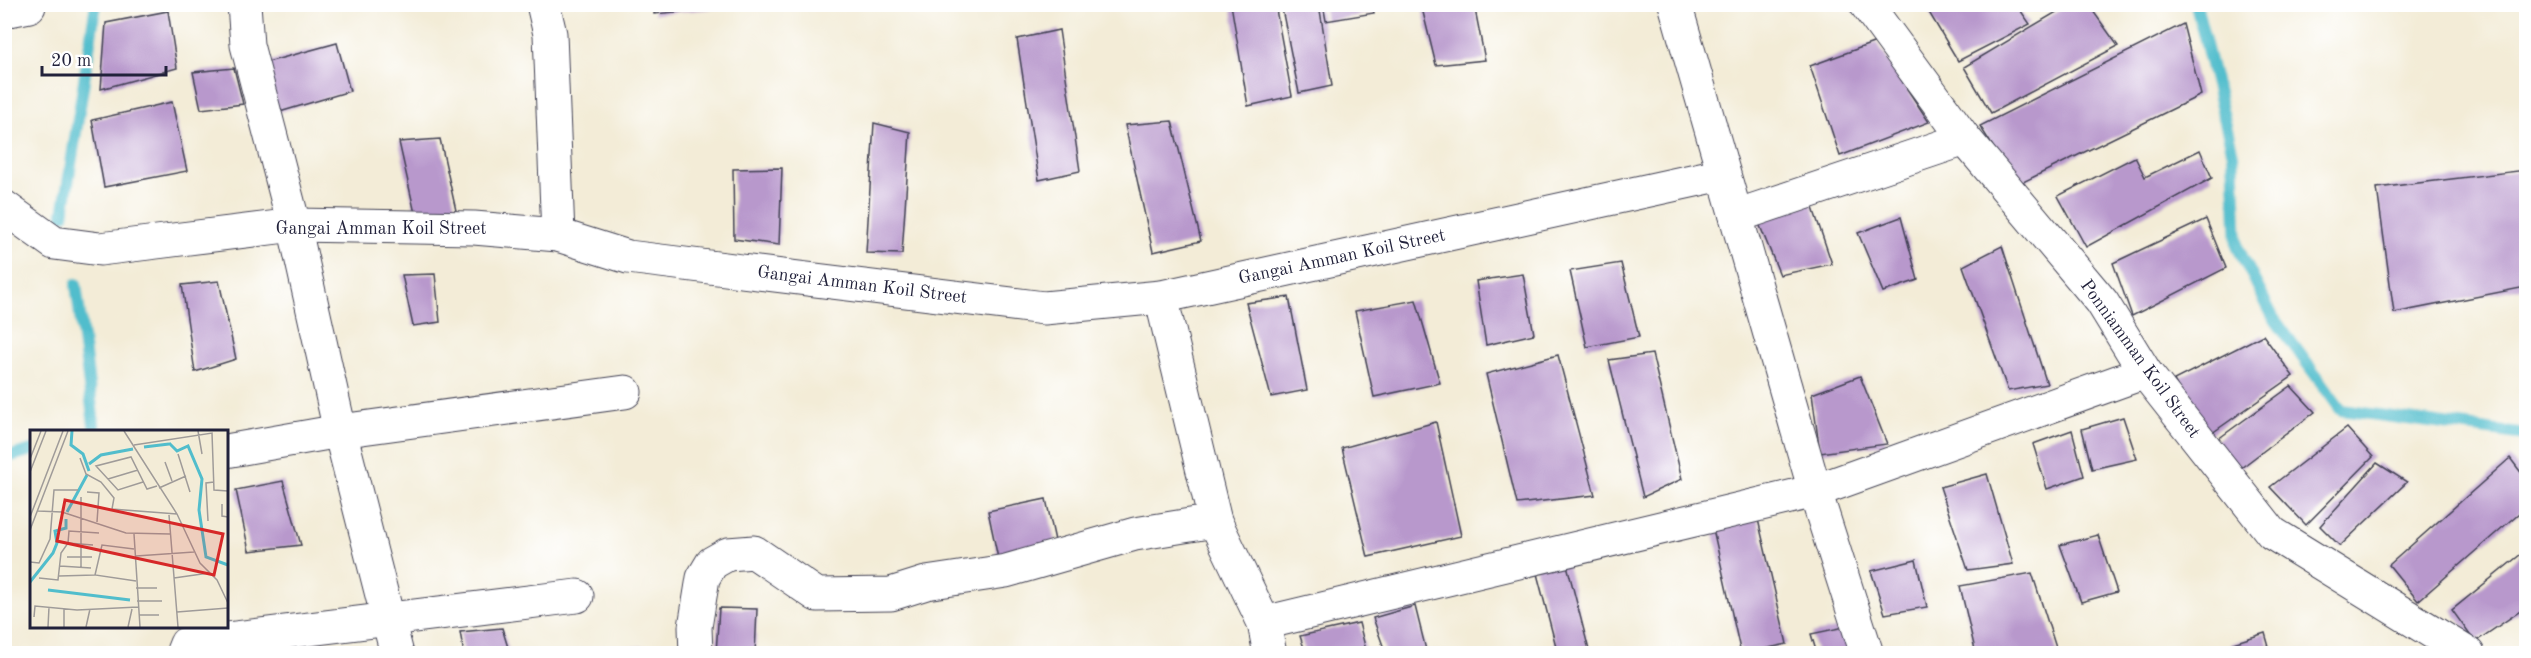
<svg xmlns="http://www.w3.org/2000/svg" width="2531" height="658" font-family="'Old Standard TT',serif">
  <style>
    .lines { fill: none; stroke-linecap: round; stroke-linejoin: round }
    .stream { stroke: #51bdcc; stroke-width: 12 }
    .building { fill: #b898cc }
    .minor-casing { stroke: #414052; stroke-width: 35 }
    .minor { stroke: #fff; stroke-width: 33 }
    .labels { text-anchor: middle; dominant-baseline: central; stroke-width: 6; stroke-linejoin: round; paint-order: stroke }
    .street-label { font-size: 18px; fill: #22223b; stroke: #fff }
    .inset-river { fill: none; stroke: #51bdcc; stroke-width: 3 }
    .inset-road { fill: none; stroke: #9f9b99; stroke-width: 1.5 }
    .view { fill: #d62828; fill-opacity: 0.15; stroke: #d62828; stroke-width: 3 }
    .inset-edge { fill: none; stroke: #22223b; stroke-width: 3 }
  </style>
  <rect width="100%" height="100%" fill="#fff"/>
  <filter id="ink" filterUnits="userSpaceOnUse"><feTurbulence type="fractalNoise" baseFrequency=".0167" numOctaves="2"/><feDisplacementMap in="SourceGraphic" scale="12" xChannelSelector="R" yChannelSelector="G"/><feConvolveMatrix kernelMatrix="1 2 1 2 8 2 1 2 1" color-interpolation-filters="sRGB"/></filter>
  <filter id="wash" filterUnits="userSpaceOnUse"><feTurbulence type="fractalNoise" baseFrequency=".008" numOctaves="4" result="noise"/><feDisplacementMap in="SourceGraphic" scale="24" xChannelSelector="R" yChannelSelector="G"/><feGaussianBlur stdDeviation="1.35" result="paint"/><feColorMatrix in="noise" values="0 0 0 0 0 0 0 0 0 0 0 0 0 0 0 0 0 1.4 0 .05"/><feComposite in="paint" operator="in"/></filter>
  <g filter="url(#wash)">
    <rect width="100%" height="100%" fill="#f3ecd7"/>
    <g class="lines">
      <g class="stream">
        <path d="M2196,4L2233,154L2237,246L2273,317L2341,410L2526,435"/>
        <path d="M63,215L96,4"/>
        <path d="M76,284L95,432"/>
        <path d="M4,458L32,450"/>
      </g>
    </g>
    <g id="blocks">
      <g class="building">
        <path d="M654,4H731V7L654,14Z"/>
        <path d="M1231,4H1275L1292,96L1248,106Z"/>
        <path d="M1281,4H1319L1332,86L1299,93Z"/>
        <path d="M1323,4H1372L1374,13L1326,21Z"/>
        <path d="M1421,4H1474L1485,60L1436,65Z"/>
        <path d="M1924,4H2016L2030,24L1958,61Z"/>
        <path d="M2070,4H2088L2118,46L1991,113L1964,67Z"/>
        <path d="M168,11L177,68L101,89L106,23Z"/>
        <path d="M2183,24L2201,95L2017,185L1980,126Z"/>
        <path d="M1059,30L1080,171L1039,180L1017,39Z"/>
        <path d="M1876,42L1929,122L1840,156L1810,66Z"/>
        <path d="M337,43L350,91L273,114L260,64Z"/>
        <path d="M234,68L243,104L201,109L193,72Z"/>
        <path d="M172,102L187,171L104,187L92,120Z"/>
        <path d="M1172,121L1201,241L1153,252L1125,125Z"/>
        <path d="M874,123L910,132L902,254L866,253Z"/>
        <path d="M440,139L457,215L416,218L399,142Z"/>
        <path d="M2200,150L2212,178L2086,247L2058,196L2135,157L2145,177Z"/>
        <path d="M782,168L779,245L734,239L733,169Z"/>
        <path d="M2526,170V287L2394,313L2377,188Z"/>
        <path d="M1811,202L1832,264L1780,275L1758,221Z"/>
        <path d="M1901,217L1918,280L1883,292L1858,233Z"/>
        <path d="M2206,219L2226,268L2132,316L2113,263Z"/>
        <path d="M2002,246L2047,384L2008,391L1963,266Z"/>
        <path d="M1621,263L1639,337L1587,347L1570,271Z"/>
        <path d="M435,274L440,322L413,326L402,275Z"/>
        <path d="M1523,274L1534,334L1486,345L1476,281Z"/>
        <path d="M219,281L236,359L195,372L182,285Z"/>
        <path d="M1289,297L1307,390L1271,397L1246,303Z"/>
        <path d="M1416,300L1440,383L1374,397L1355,311Z"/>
        <path d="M2263,335L2293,376L2205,438L2174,380Z"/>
        <path d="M1652,354L1682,479L1643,497L1609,360Z"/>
        <path d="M1558,355L1595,495L1517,504L1486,374Z"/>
        <path d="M1860,376L1887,444L1820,453L1812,394Z"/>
        <path d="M2291,386L2315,412L2233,474L2207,447Z"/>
        <path d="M2123,417L2137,459L2092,469L2082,429Z"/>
        <path d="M1436,422L1461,536L1368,557L1342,448Z"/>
        <path d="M2347,428L2373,457L2306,525L2270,487Z"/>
        <path d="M2072,430L2084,476L2047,489L2033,444Z"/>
        <path d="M2510,458L2526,479V507L2418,601L2389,565Z"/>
        <path d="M2377,463L2407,482L2340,546L2320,526Z"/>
        <path d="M1987,474L2013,564L1968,570L1940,487Z"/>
        <path d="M283,481L301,545L249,551L236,490Z"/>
        <path d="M1046,499L1057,550L999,563L988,511Z"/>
        <path d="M1757,515L1787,644L1741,654L1713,529Z"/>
        <path d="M2098,535L2117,592L2081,602L2060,545Z"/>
        <path d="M2526,550V607L2475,642L2452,610Z"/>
        <path d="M1916,560L1927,607L1885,614L1871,571Z"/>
        <path d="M1566,561L1590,654H1558L1535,566Z"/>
        <path d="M2032,573L2058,654H1976L1960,586Z"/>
        <path d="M1415,606L1427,654H1386L1373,618Z"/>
        <path d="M719,608L757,609L755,654L716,653Z"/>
        <path d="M1359,623L1367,654H1306L1300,636Z"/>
        <path d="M1849,626L1859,654H1817L1811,634Z"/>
        <path d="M502,628L510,654H464L460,632Z"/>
        <path d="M2265,633L2271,654H2232L2230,644Z"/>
        <path d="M648,646L649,654H578L577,650Z"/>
      </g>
    </g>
  </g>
  <g filter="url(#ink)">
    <use href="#blocks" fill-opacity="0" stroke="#414052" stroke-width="1.5"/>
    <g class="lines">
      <g class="minor-casing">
        <g id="minor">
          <path d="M244,4L247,45L294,225L340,431L397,654"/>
          <path d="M543,4L550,34L558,235"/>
          <path d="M1675,4L1815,491L1867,654"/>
          <path d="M1866,4L1965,139L2102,302L2145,372L2272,533L2468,654"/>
          <path d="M4,11L29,6"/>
          <path d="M4,207L54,243L100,249L294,225L474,228L558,235L628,257L1044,308L1161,297L1723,174"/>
          <path d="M1736,216L1965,139"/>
          <path d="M1161,297L1215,521L1264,623L1270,654"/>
          <path d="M226,451L340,431L625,392"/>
          <path d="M1264,623L1815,491L2145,372"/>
          <path d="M182,654L186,644L577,596"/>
          <path d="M696,654L695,627L703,578L712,563L728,554L754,552L817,595L891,594L926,583L1006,571L1135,534L1215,521"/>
        </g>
      </g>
      <use href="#minor" class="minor"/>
    </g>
  </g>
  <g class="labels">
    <g class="street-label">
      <text x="381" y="229">Gangai Amman Koil Street</text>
      <text transform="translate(1342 257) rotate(-12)">Gangai Amman Koil Street</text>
      <text transform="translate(862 285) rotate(7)">Gangai Amman Koil Street</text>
      <text transform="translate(2140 359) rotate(54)">Ponniamman Koil Street</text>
    </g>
  </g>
  <g transform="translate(30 430)">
    <rect width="198" height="198" fill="#f3ecd7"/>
    <path class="inset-river" d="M42,1L41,15L53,24L59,41M139,13L147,21L158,16L172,49L169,80L176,127L198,135M114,17L139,14M59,34L71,25L103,19M37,82L57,45M0,152L23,123L27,113L25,101L36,98V89M18,160L100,170"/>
    <path class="inset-road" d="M94,1L147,84L170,133L187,150L198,173M168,1L172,24M104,15L182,3L184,60L198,61M148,24L160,62M50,28L56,44L71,52L84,68L82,79L147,84M0,29L11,1M135,32L142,51M0,42L16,1M78,49L108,40M113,52L88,60L66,36L101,27L117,59L127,56M129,58L156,46M57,62L69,63L67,92M192,74V86L198,87M8,81L32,82L96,103L140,104M139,85L148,197M0,87L33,1M178,91L176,53L184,52M0,100L38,1M104,104L110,197M38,113L39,101L69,103M104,119L72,115L65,145L106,151M106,126L164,122M37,127H62M0,132L9,133L20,109L24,60H48M30,136L61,138M51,138V67M29,146L65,145M9,148L28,150L31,123L38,113L63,115M144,148L179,143M106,158H127M107,171H132M147,182L198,178M109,185H129M4,187L5,176L47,180L108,177M18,197L19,177M34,197V179M56,197L60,179M98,197L102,179"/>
    <path class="view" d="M35,70L193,104L184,145L27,111Z"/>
    <rect width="198" height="198" class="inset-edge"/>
  </g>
  <rect width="2531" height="658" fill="none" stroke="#fff" stroke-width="24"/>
  <path d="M42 66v9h124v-9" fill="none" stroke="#22223b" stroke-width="3"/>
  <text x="51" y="66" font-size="18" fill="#22223b" stroke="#ffffff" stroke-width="4.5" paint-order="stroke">20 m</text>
</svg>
